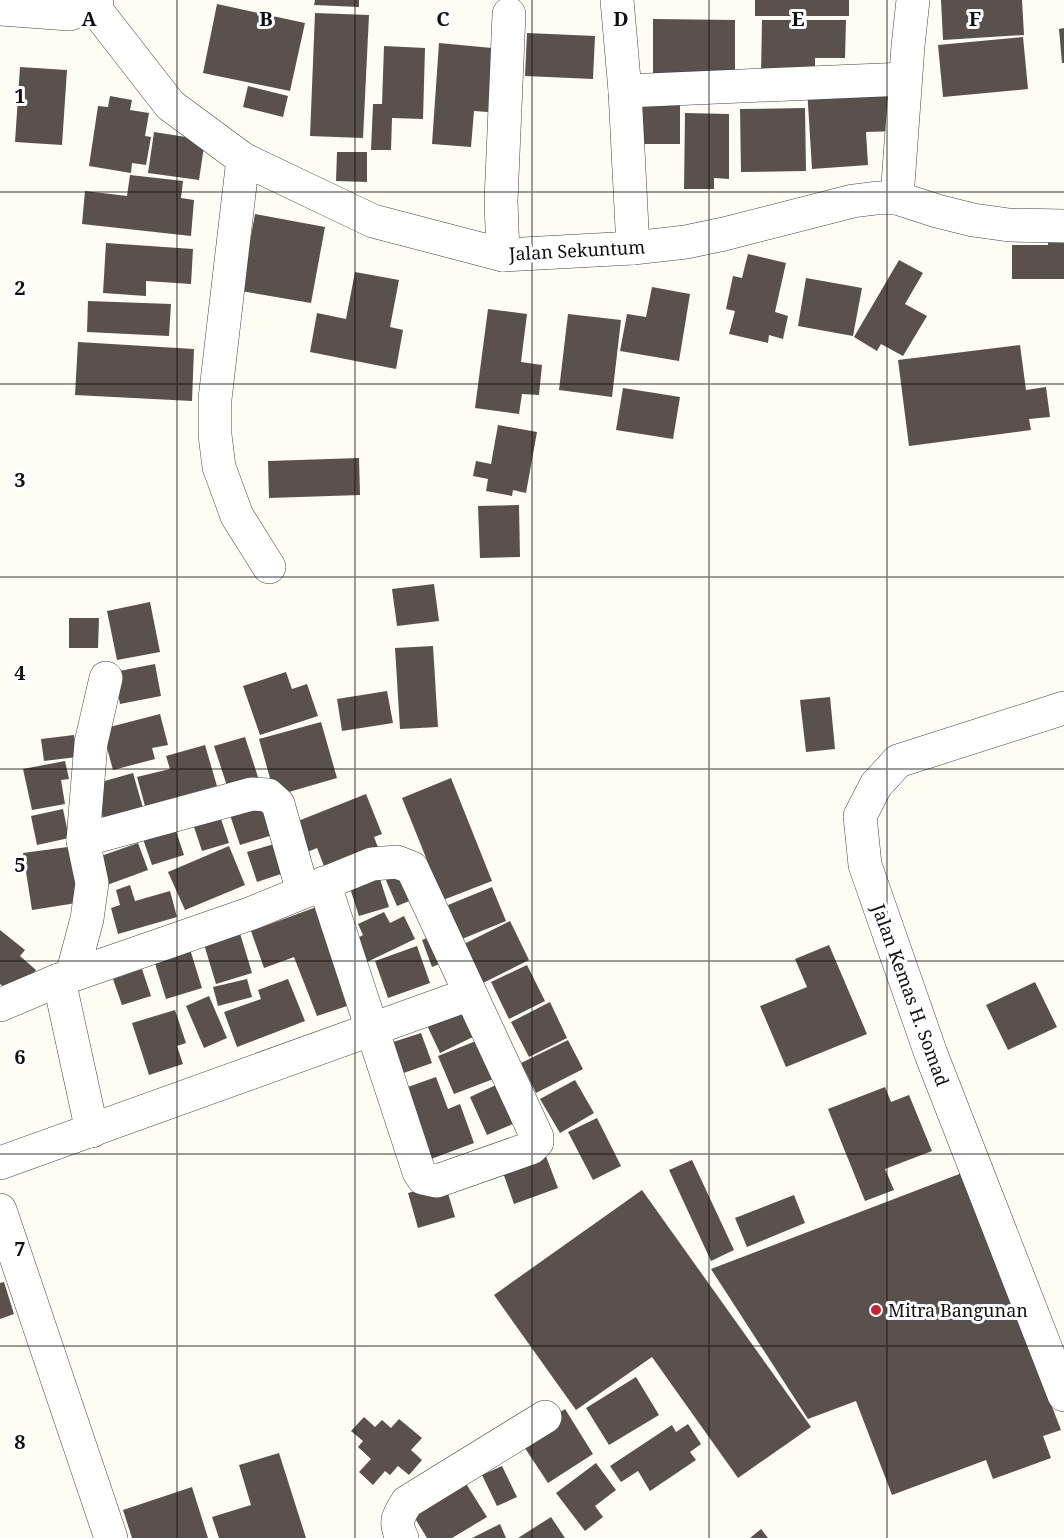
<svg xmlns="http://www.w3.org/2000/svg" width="1064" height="1538" font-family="'Noto Serif',serif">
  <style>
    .building { fill: #5a504c }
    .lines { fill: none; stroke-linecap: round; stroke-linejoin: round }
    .minor-casing { stroke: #434343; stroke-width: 34 }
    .minor { stroke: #fff; stroke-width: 33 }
    .grid { fill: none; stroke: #101010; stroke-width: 1.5; stroke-opacity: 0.55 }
    .poi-dot { fill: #c92034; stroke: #fff; stroke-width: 2 }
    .labels { text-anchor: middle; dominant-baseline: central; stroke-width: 6; stroke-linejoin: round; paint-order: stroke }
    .street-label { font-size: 18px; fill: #101010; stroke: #fff }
    .poi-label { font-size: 18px; fill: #101010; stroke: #fff; text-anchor: start }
    .grid-label { font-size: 20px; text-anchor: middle; font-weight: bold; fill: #101010; stroke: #fff; stroke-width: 6; stroke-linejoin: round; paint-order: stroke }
  </style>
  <rect width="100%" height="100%" fill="#fffcf4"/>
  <g class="building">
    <path d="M315,0H359V7L314,5Z"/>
    <rect x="755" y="0" width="94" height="16"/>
    <path d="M941,0H1022L1024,35L943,40Z"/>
    <path d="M217,4L305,23L290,91L203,73Z"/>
    <path d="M315,13L369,15L363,138L310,136Z"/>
    <path d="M653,19L735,20V74L653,82Z"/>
    <path d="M762,20H846L845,58H815V74H761Z"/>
    <path d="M1064,28V63H1062L1059,29Z"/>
    <path d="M527,33L595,36L593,79L525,76Z"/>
    <path d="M1023,37L1028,89L943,97L938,45Z"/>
    <path d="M439,43L492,48L488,112L474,111L471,147L432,144Z"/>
    <path d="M384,46L425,48L423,119L392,118L391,150H371L373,104H382Z"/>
    <path d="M20,67L67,70L62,145L15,142Z"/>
    <path d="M893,84L896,131L866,132L868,165L812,169L807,88Z"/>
    <path d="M248,86L288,96L283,117L243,107Z"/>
    <path d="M110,96L132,100L130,110L149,113L145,136L151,137L146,165L132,163L131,173L89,166L98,106L108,107Z"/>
    <path d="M642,102H680V144H641Z"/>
    <path d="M805,108L806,171L741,172L740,109Z"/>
    <path d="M685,113L729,114V179L714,178V189H684Z"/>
    <path d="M154,132L205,140L199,180L148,173Z"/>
    <path d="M337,152H367V182L336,181Z"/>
    <path d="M130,175L183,181L181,198L194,200L191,236L82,224L85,191L127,196Z"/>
    <path d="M255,214L325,227L311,303L241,291Z"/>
    <path d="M1048,236H1064V279H1012V245H1048Z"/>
    <path d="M106,243L193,249L191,284L146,281V296L103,293Z"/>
    <path d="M748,254L786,263L775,312L788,316L783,339L769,335L768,343L729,334L735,311L726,309L733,276L742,278Z"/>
    <path d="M899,260L923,273L905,304L927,316L903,356L881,344L877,351L854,337Z"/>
    <path d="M355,272L399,280L390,327L403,330L396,369L310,352L317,313L346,319Z"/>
    <path d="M806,278L862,288L853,336L798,326Z"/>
    <path d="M652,287L690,294L679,361L620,351L627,314L646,317Z"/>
    <path d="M88,301L171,304L169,336L87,332Z"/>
    <path d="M488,309L527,314L521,362L542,365L539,395L522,394L519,414L475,408Z"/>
    <path d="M568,314L621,320L612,397L559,390Z"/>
    <path d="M78,342L194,349L192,401L75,395Z"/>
    <path d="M1020,345L1026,390L1046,387L1050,417L1029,419L1031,430L909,446L898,360Z"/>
    <path d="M623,388L680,397L673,439L616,430Z"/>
    <path d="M498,425L537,432L526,493L513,490L512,496L486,491L488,479L473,476L476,461L491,464Z"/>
    <path d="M359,458L360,495L269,498L268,461Z"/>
    <path d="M519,505L520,557L480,558L478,506Z"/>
    <path d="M434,584L439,621L397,626L392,589Z"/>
    <path d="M150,602L160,652L117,660L107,611Z"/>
    <path d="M69,618H99L98,648H69Z"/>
    <path d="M433,646L438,727L400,729L395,648Z"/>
    <path d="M155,664L161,696L120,704L114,672Z"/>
    <path d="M286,672L292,689L307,684L318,716L260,735L243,686Z"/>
    <path d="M387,691L393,723L342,731L337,699Z"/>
    <path d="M830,697L835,749L806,752L800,700Z"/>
    <path d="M160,714L168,745L152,748L155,759L113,770L102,729Z"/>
    <path d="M321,722L337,778L275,796L259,739Z"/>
    <path d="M74,735L77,757L44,761L41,739Z"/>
    <path d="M245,737L259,780L228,789L214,746Z"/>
    <path d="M205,745L217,786L145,806L137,777L170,769L166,756Z"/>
    <path d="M65,761L69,779L61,780L65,804L32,810L23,769Z"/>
    <path d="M133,773L143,808L103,818L94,784Z"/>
    <path d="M451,778L492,881L443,900L402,798Z"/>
    <path d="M366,794L382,834L374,837L379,850L326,871L317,848L305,853L293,823Z"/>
    <path d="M266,800L276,834L240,845L229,812Z"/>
    <path d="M63,809L69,838L37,845L31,816Z"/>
    <path d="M220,816L229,843L202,851L193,824Z"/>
    <path d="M175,828L184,855L152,865L143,839Z"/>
    <path d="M284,841L293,870L257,882L247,852Z"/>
    <path d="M138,843L148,870L107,885L98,857Z"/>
    <path d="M75,846L83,902L32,910L23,853Z"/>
    <path d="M229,846L245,885L185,910L168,872Z"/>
    <path d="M406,869L419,897L397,906L385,878Z"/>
    <path d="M379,876L389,907L359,916L349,885Z"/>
    <path d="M130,885L135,901L170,891L177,917L118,934L111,908L120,905L116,890Z"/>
    <path d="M492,887L506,921L462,939L445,922L454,919L448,905Z"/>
    <path d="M319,906L348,986L341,989L347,1006L317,1016L294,957L264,968L251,931Z"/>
    <path d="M384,912L390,923L404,916L415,939L367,962L356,939L363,935L358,924Z"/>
    <path d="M510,921L529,960L479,985L460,946Z"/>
    <path d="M0,930L25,950L20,956L36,970L15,997L0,984Z"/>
    <path d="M239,930L252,973L216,984L203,941Z"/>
    <path d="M437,934L447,961L432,967L422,940Z"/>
    <path d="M829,945L867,1034L786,1067L760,1006L807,987L795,959Z"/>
    <path d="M189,946L202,988L166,999L153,957Z"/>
    <path d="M417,946L430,983L388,998L375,961Z"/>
    <path d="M527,965L545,1001L509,1019L491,982Z"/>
    <path d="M142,969L151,996L122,1005L113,979Z"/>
    <path d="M247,979L252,997L218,1006L213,987Z"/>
    <path d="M288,979L305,1021L237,1047L224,1012L261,999L258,990Z"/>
    <path d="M1035,982L1057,1027L1008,1050L986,1005Z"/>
    <path d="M209,996L227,1038L204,1048L186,1006Z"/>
    <path d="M550,1002L567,1038L529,1057L511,1022Z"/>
    <path d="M464,1003L479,1034L440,1053L425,1021Z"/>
    <path d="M175,1010L186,1043L177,1046L183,1064L149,1075L132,1023Z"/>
    <path d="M421,1033L432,1063L398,1075L387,1044Z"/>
    <path d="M481,1039L496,1078L454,1094L438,1056Z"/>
    <path d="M568,1040L583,1069L536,1093L521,1063Z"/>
    <path d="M436,1077L448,1109L460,1104L474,1143L431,1159L405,1088Z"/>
    <path d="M575,1080L594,1113L560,1133L540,1099Z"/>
    <path d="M498,1084L515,1123L487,1135L470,1097Z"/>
    <path d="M885,1087L891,1102L909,1095L932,1151L885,1169L894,1190L865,1201L828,1109Z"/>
    <path d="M597,1118L621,1166L593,1180L568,1132Z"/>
    <path d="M544,1151L558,1188L514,1204L501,1167Z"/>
    <path d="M692,1160L734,1250L711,1261L669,1170Z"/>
    <path d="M962,1173L1061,1430L1043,1436L1051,1458L993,1479L986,1460L892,1495L856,1401L808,1419L711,1269Z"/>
    <path d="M445,1183L455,1217L418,1228L408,1193Z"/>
    <path d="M642,1190L811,1427L738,1478L652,1357L576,1410L494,1295Z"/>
    <path d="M794,1195L805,1223L747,1247L735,1218Z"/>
    <path d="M4,1282L14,1314L0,1319V1283Z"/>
    <path d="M636,1377L659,1415L609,1445L586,1408Z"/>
    <path d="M565,1409L593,1454L548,1483L519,1439Z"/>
    <path d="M364,1417L375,1427L382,1420L391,1428L399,1419L422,1438L411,1450L422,1460L409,1475L398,1466L390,1475L385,1471L373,1485L359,1472L371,1459L358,1447L363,1441L351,1431Z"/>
    <path d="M688,1424L701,1444L690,1452L696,1460L650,1491L638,1471L621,1482L610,1466L672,1425L676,1432Z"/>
    <path d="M279,1453L306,1538H219L212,1517L251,1505L239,1465Z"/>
    <path d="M596,1463L616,1490L595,1506L603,1517L585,1531L556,1493Z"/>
    <path d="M502,1466L517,1497L497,1506L482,1475Z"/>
    <path d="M465,1482L487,1517L452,1538H427L413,1515Z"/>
    <path d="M192,1487L208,1538H132L123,1510Z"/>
    <path d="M551,1517L565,1538H518Z"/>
    <path d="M500,1524L506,1538H472Z"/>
    <path d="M761,1529L768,1538H750Z"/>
  </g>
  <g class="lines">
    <g class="minor-casing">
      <g id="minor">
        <path d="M617,0L625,91L633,248"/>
        <path d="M93,6L170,105L243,159L373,221L503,255L633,248L686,242L724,234L853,201L877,198H897L937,211L973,220L1009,225L1064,226"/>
        <path d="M0,9L69,14L93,6L97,0"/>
        <path d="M625,91L905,79"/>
        <path d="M243,159L215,399V435L219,467L237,516L269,567"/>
        <path d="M897,198L908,46L913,0"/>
        <path d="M503,255L501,201L509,14"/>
        <path d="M1064,708L898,761L876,785L860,816L865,865L931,1054L1064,1395"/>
        <path d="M83,840L252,794L268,795L278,804L303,892"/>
        <path d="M72,975L87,919L92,883L83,840L91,743L106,678"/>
        <path d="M59,980L92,1131"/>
        <path d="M0,1005L59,980L252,913L372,864L397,862L412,868L537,1137V1142L531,1148L437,1181L423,1178L419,1172L324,883"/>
        <path d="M0,1163L470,994"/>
        <path d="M0,1210L111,1538"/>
        <path d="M402,1538C394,1522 398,1516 407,1502L545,1417"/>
      </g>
    </g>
    <use href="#minor" class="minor"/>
  </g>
  <path class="grid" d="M177,0V1538M355,0V1538M532,0V1538M709,0V1538M887,0V1538M0,192H1064M0,384H1064M0,577H1064M0,769H1064M0,961H1064M0,1154H1064M0,1346H1064"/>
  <circle class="poi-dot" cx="876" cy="1310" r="6"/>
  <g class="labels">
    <g class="street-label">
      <text transform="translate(577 250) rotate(-3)">Jalan Sekuntum</text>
      <text transform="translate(911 995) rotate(70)">Jalan Kemas H. Somad</text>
    </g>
    <g class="poi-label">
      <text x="888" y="1310">Mitra Bangunan</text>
    </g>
  </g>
  <g class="grid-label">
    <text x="89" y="26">A</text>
    <text x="266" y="26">B</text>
    <text x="443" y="26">C</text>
    <text x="621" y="26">D</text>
    <text x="798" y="26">E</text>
    <text x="975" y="26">F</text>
    <text x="20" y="103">1</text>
    <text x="20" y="295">2</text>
    <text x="20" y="487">3</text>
    <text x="20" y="680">4</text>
    <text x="20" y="872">5</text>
    <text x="20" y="1064">6</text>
    <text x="20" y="1256">7</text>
    <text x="20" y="1449">8</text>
  </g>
</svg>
